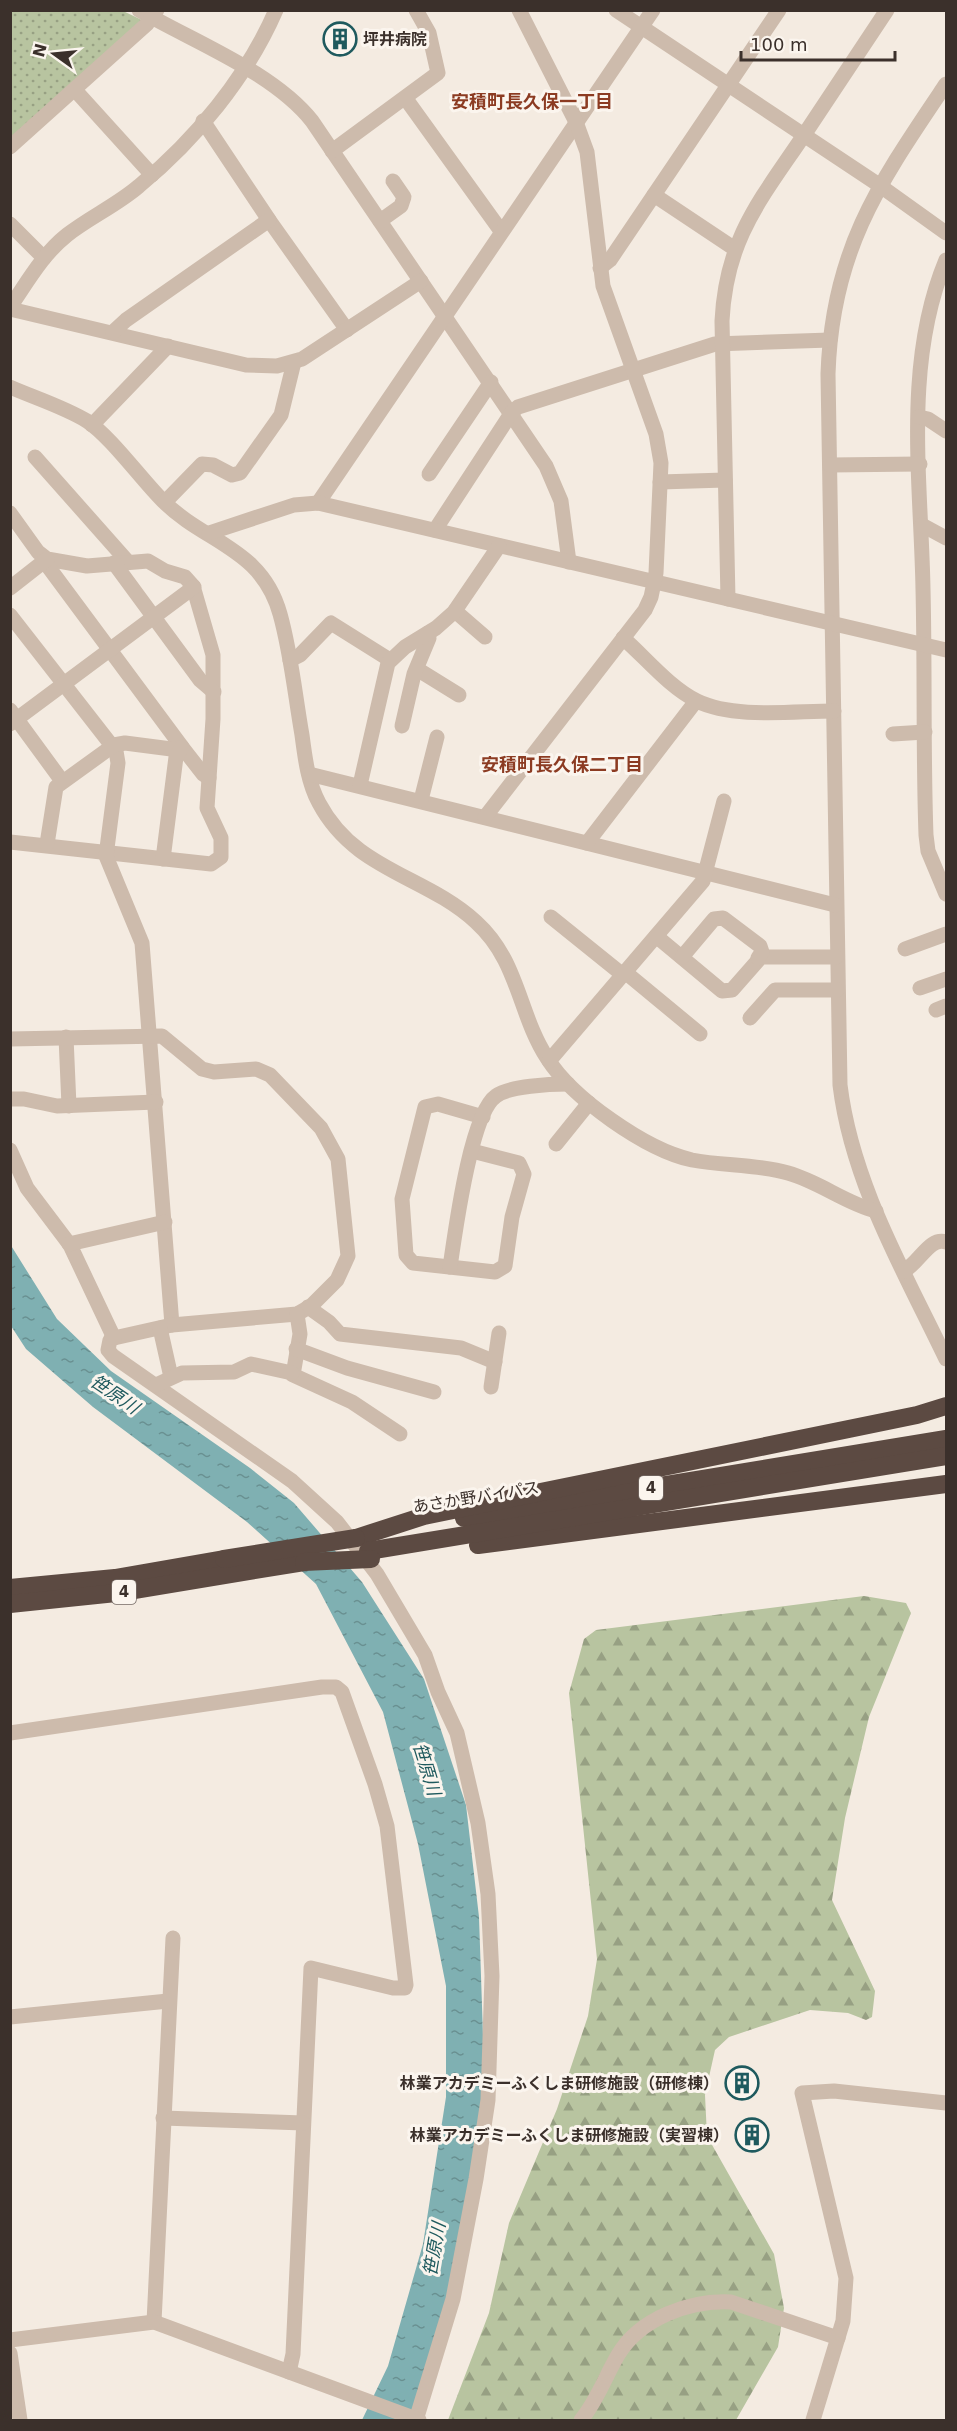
<svg xmlns="http://www.w3.org/2000/svg" width="957" height="2431" font-family="'DejaVu Sans','Noto Sans JP',sans-serif">
  <style>
    .forest { fill: url(#forest-firs) }
    .park { fill: url(#park-dots) }
    .water { fill: url(#water-ripples) }
    .lines { fill: none; stroke-linecap: round; stroke-linejoin: round }
    .minor { stroke: #cdbbac; stroke-width: 15 }
    .highway { stroke: #5c4a42; stroke-width: 18 }
    .highway-bridge { stroke: #5c4a42; stroke-width: 18 }
    .labels { text-anchor: middle; dominant-baseline: central; stroke-width: 6; stroke-linejoin: round; paint-order: stroke }
    .shield { fill: #fbf5ee; stroke: #756b66; stroke-width: 1.5 }
    .shield-label { font-size: 15px; font-weight: bold; fill: #3b302b }
    .poi-label { font-size: 16px; font-weight: bold; fill: #3b302b; stroke: #fbf5ee; text-anchor: end }
    .street-label { font-size: 16px; fill: #3b302b; stroke: #fbf5ee }
    .neighbourhood-label { font-size: 18px; font-weight: bold; fill: #8c3b22; stroke: #fbf5ee }
    .water-label { font-size: 18px; font-style: italic; fill: #1f5a5e; stroke: #fbf5ee }
  </style>
  <defs>
    <pattern id="forest-firs" width="22" height="20" patternUnits="userSpaceOnUse" patternTransform="scale(1.5)"><rect width="22" height="20" fill="#b8c4a0"/><path d="M5 1l3.5 6h-7zM16 11l3.5 6h-7z" fill="#97a083"/></pattern>
    <pattern id="park-dots" width="8" height="8" patternUnits="userSpaceOnUse" patternTransform="scale(1.5)"><rect width="8" height="8" fill="#b8c4a0"/><path d="M2 2h.1M6 6h.1" fill="none" stroke="#97a083" stroke-width="1.8" stroke-linecap="round"/></pattern>
    <pattern id="water-ripples" width="26" height="14" patternUnits="userSpaceOnUse" patternTransform="scale(1.5)"><rect width="26" height="14" fill="#7fb0b2"/><path d="M2 4q2-2 4 0t4 0M15 11q2-2 4 0t4 0" fill="none" stroke="#699091"/></pattern>
  </defs>
  <rect width="100%" height="100%" fill="#f4ebe1"/>
  <path class="forest" d="M864,1596L906,1603L911,1613L869,1717L845,1818L832,1900L875,1991L872,2017L866,2020L848,2013L810,2010L729,2037L715,2050L705,2095L707,2136L774,2254L784,2308L778,2347L736,2420H448L489,2313L509,2223L557,2109L588,2016L597,1959L569,1693L584,1639L596,1630Z"/>
  <path class="park" d="M11,11H123L142,20L11,138Z"/>
  <path class="water" d="M10,1244L57,1319L111,1371L250,1468L294,1503L362,1582L424,1679L466,1805L479,1917L485,2094L469,2220L413,2420H362L388,2366L423,2244L446,2097V1986L418,1844L383,1712L316,1584L247,1522L93,1407L26,1349L11,1326Z"/>
  <g class="lines">
    <g class="minor">
      <path d="M139,10C194,42 273,72 312,121L546,466L561,501L569,562"/>
      <path d="M616,10L879,185L946,233"/>
      <path d="M946,84C880,182 832,249 828,374L840,1085C852,1183 904,1271 946,1359"/>
      <path d="M75,90L152,175"/>
      <path d="M406,99L501,231"/>
      <path d="M203,121L269,220L347,330"/>
      <path d="M10,147L147,24L157,10"/>
      <path d="M332,151L438,73L429,33L416,10"/>
      <path d="M654,195L735,249"/>
      <path d="M380,221L401,206L404,197L393,181"/>
      <path d="M10,224L44,258"/>
      <path d="M946,260C903,363 921,480 923,589C925,671 923,753 926,835L928,851L946,894"/>
      <path d="M600,268L610,260L779,10"/>
      <path d="M10,307C28,281 43,254 67,235C90,217 117,205 139,186C195,140 247,77 276,10"/>
      <path d="M10,309L246,365L277,366L302,359L421,281"/>
      <path d="M113,332L126,320L269,220"/>
      <path d="M10,387C35,398 64,407 87,421C111,437 141,479 163,501C205,543 262,548 280,614C291,653 295,695 302,735C305,758 308,783 319,803C355,871 425,875 476,922C519,961 518,1013 547,1058C572,1098 646,1150 692,1160C724,1166 757,1164 788,1173C820,1182 845,1203 876,1211"/>
      <path d="M919,417L928,419L946,431"/>
      <path d="M92,425L168,346"/>
      <path d="M35,457L128,562"/>
      <path d="M830,465L920,464"/>
      <path d="M429,474L491,382"/>
      <path d="M660,482L725,480"/>
      <path d="M165,502L202,464L213,465L232,475L240,473L281,415L294,362"/>
      <path d="M318,503L653,10"/>
      <path d="M10,513L38,552L47,559L87,566L148,561L165,571L185,577L193,586L213,655V719L207,808L221,838V857L211,864L10,842"/>
      <path d="M922,525L946,538"/>
      <path d="M435,530L512,412L518,407L715,344L830,340"/>
      <path d="M209,533L294,505L318,503L946,650"/>
      <path d="M44,561L182,747L203,774L209,778"/>
      <path d="M114,563L200,680L214,692"/>
      <path d="M10,588L47,559"/>
      <path d="M728,599L722,321C726,237 762,198 806,132C833,92 860,51 887,10"/>
      <path d="M455,611L485,637"/>
      <path d="M10,615L116,751L118,763L106,856L142,943L172,1325"/>
      <path d="M623,638C646,658 669,687 697,701C734,719 793,711 834,711"/>
      <path d="M290,660L300,655L331,623L390,660"/>
      <path d="M417,669L459,695"/>
      <path d="M10,710L62,781"/>
      <path d="M10,724L194,587"/>
      <path d="M402,726L414,674L429,638L428,633"/>
      <path d="M893,734L925,732"/>
      <path d="M309,774L835,905"/>
      <path d="M360,785L388,663L405,647L436,628L454,612L499,546"/>
      <path d="M421,800L437,737"/>
      <path d="M485,817L645,610L651,597L656,573L661,463L656,434L603,286L587,152L576,122L519,10"/>
      <path d="M587,843L696,701"/>
      <path d="M47,844L56,787L114,745L125,743L179,750"/>
      <path d="M163,859L176,757L182,747"/>
      <path d="M551,917L623,975"/>
      <path d="M656,936L722,991L732,990L761,957H836"/>
      <path d="M905,949L946,934"/>
      <path d="M682,957L714,919L723,918L760,946L762,952L758,958"/>
      <path d="M625,972L700,1034"/>
      <path d="M920,988L946,979"/>
      <path d="M936,1010L946,1006"/>
      <path d="M750,1018L775,990H837"/>
      <path d="M66,1037L69,1106"/>
      <path d="M10,1039L162,1036L202,1069L214,1072L256,1069L270,1075L321,1128L338,1159L348,1256L337,1280L311,1306L297,1314L172,1325L114,1338L110,1340L108,1350L113,1356L292,1481L337,1522L377,1574L425,1655L438,1692L457,1733L478,1823L488,1894L492,1976L488,2100L476,2179L453,2299L416,2420"/>
      <path d="M549,1061L703,881L724,801"/>
      <path d="M10,1099H24L57,1106L156,1102"/>
      <path d="M556,1144L589,1103"/>
      <path d="M10,1150L27,1188L70,1245L114,1338"/>
      <path d="M472,1151L519,1163L524,1174L512,1217L505,1266L495,1272L413,1263L406,1255L402,1199L425,1107L438,1104L483,1117"/>
      <path d="M69,1244L165,1222"/>
      <path d="M450,1267C455,1234 470,1114 496,1096C509,1086 551,1084 568,1084"/>
      <path d="M904,1271C921,1261 929,1237 946,1242"/>
      <path d="M308,1307L329,1322L340,1334L461,1348L495,1362"/>
      <path d="M297,1314L300,1334L293,1375L352,1402L400,1434"/>
      <path d="M160,1328L171,1377"/>
      <path d="M296,1349L347,1368L434,1392"/>
      <path d="M156,1385L182,1373L234,1372L251,1364L292,1373"/>
      <path d="M491,1387L499,1333"/>
      <path d="M10,1733L322,1687H336L342,1692L375,1784L387,1826L406,1985L405,1988H393L311,1968L293,2354L289,2372"/>
      <path d="M10,2017L168,2001"/>
      <path d="M163,2118L303,2123"/>
      <path d="M154,2322L173,1938"/>
      <path d="M10,2340L154,2322L419,2420"/>
      <path d="M10,2353L20,2420"/>
      <path d="M581,2420C597,2401 605,2377 618,2355C640,2318 690,2300 731,2302L838,2338"/>
      <path d="M813,2420L843,2321L846,2278L802,2093L834,2091L946,2103"/>
    </g>
    <g class="highway">
      <path d="M464,1518L946,1439"/>
      <path d="M356,1538L424,1516L917,1415L946,1406"/>
      <path d="M478,1545L946,1484"/>
      <path d="M368,1551L946,1456"/>
      <path d="M10,1588L115,1578L224,1559"/>
      <path d="M10,1604L116,1593L304,1562"/>
    </g>
    <g class="highway-bridge">
      <path d="M224,1559L356,1538"/>
      <path d="M304,1562L371,1559"/>
    </g>
  </g>
  <defs>
    <g id="building-ring" transform="scale(1.725)"><circle r="9.5" fill="#fbf5ee" stroke="#1f5a5e" stroke-width="1.5"/><path d="M-4-6H4V6H1V3H-1V6H-4ZM-2.5-4.3h1.7v1.8h-1.7ZM.8-4.3h1.7v1.8H.8ZM-2.5-1h1.7V.8h-1.7ZM.8-1h1.7V.8H.8Z" fill="#1f5a5e"/></g>
  </defs>
  <g fill-rule="evenodd">
    <use href="#building-ring" x="340" y="39"/>
    <use href="#building-ring" x="742" y="2083"/>
    <use href="#building-ring" x="752" y="2135"/>
  </g>
  <g class="labels">
    <g class="shield">
      <rect x="639" y="1476" width="24" height="24" rx="4.5"/>
      <rect x="112" y="1580" width="24" height="24" rx="4.5"/>
    </g>
    <g class="shield-label">
      <text x="651" y="1488">4</text>
      <text x="124" y="1592">4</text>
    </g>
    <g class="poi-label">
      <text x="363" y="39" text-anchor="start">坪井病院</text>
      <text x="719" y="2083">林業アカデミーふくしま研修施設（研修棟）</text>
      <text x="729" y="2135">林業アカデミーふくしま研修施設（実習棟）</text>
    </g>
    <g class="street-label">
      <text transform="translate(476 1497) rotate(-9)">あさか野バイパス</text>
    </g>
    <g class="neighbourhood-label">
      <text x="532" y="101">安積町長久保一丁目</text>
      <text x="562" y="764">安積町長久保二丁目</text>
    </g>
    <g class="water-label">
      <text transform="translate(115 1394) rotate(34)">笹原川</text>
      <text transform="translate(427 1769) rotate(73)">笹原川</text>
      <text transform="translate(434 2249) rotate(-80)">笹原川</text>
    </g>
  </g>
  <rect width="957" height="2431" fill="none" stroke="#3b302b" stroke-width="24"/>
  <g transform="translate(54 54) rotate(285)" stroke="#fbf5ee" stroke-width="4.5" paint-order="stroke">
  <path d="M0-4.5L10 22L0 15L-10 22Z" fill="#3b302b"/>
  <text y="-9" font-size="16" font-weight="bold" text-anchor="middle" fill="#3b302b">N</text>
  </g>
  <path d="M741 51v9h154v-9" fill="none" stroke="#3b302b" stroke-width="3"/>
  <text x="750" y="51" font-size="18" fill="#3b302b" stroke="#fbf5ee" stroke-width="4.5" paint-order="stroke">100 m</text>
</svg>
